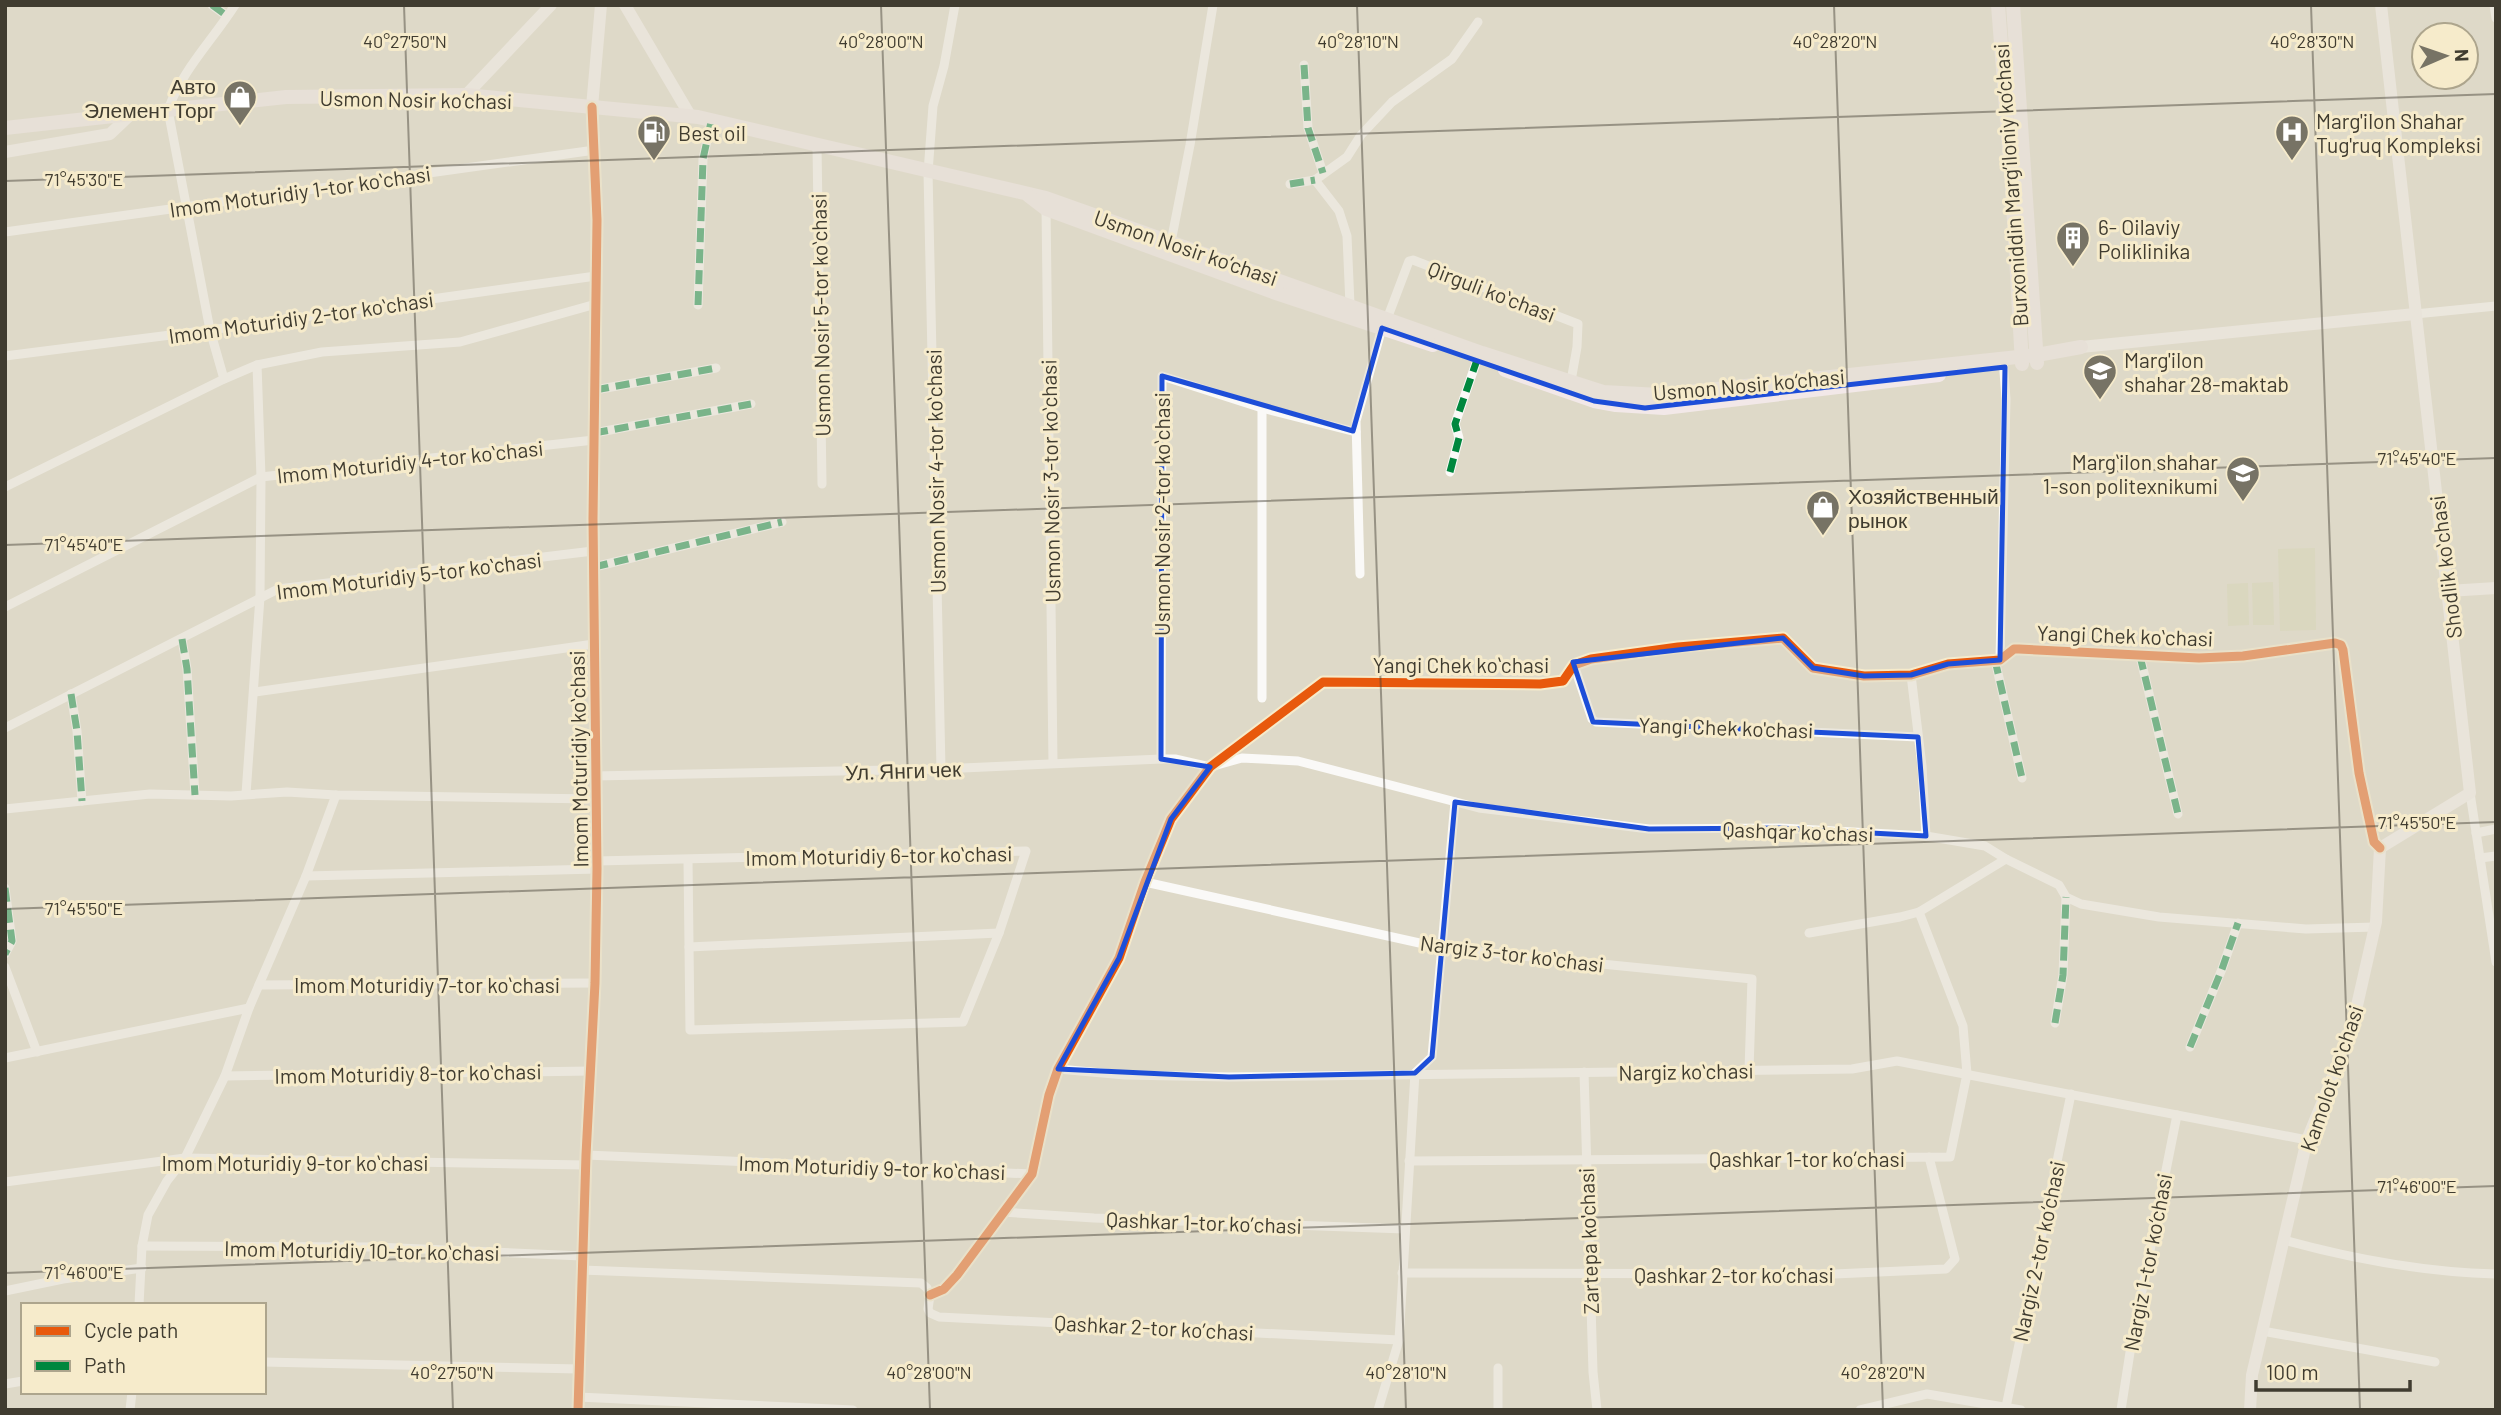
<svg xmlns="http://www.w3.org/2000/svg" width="2501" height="1415" font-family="Barlow,sans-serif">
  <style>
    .green { fill: #d5d6b3 }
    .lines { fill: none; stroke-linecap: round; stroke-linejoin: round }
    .street { stroke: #faf9f7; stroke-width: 9 }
    .secondary { stroke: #f6f1ef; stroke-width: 12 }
    .primary { stroke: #f2e8e8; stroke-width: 14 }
    .quiet { stroke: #00873e; stroke-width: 7; stroke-dasharray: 14 7; stroke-linecap: butt }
    .cycleway-casing { stroke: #f6ebcb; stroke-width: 13 }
    .cycleway { stroke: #e8590c; stroke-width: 9 }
    .marked { fill: none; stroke: #1d4ed8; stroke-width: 5; stroke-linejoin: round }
    .ticks { fill: none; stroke: #403c30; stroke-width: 2; stroke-opacity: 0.45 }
    .labels { text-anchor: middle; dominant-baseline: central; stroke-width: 6; stroke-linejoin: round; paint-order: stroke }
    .poi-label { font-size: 21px; fill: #403c30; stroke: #f6ebcb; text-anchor: start }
    .street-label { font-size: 21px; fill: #403c30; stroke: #f6ebcb }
    .ticks-label { font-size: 18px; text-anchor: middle; fill: #403c30; stroke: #f6ebcb; stroke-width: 6; stroke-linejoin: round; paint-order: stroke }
  </style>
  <rect width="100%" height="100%" fill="#ded9c8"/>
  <g class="green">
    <path d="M2315,548L2316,630L2280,631L2278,549Z"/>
    <path d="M2273,582L2274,625H2253L2252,583Z"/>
    <path d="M2248,583L2249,625L2228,626L2227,584Z"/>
  </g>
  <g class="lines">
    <g class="street">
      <path d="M212,5L227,16"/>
      <path d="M2494,5L2496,18"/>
      <path d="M1304,65L1308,128L1323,173"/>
      <path d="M817,146L822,484"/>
      <path d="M1290,184L1315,180"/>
      <path d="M1046,207L1053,763"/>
      <path d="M5,232L595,150"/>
      <path d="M1171,242L1190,145L1213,5"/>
      <path d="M698,305L703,159L711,122"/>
      <path d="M1350,305L1347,236L1339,211L1315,180L1347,157L1361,135L1392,102L1452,59L1478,22"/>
      <path d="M2415,314L2496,306"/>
      <path d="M1387,319L1409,261L1413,260L1578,324L1577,347L1571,381"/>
      <path d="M5,356L210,330L596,276"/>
      <path d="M224,379L210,330L168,110C182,70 212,41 235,5"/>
      <path d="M595,390L716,368"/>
      <path d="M594,433L751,404"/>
      <path d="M1450,472L1459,438L1455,424L1477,360"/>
      <path d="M5,487L224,379L257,365L322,352L460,342L596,304"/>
      <path d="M594,567L782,522"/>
      <path d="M1360,574L1356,421L1382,328"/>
      <path d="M5,607L261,477L594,440"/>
      <path d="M182,639L187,669L195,795"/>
      <path d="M2140,656L2178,814"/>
      <path d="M1995,660L2022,778"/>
      <path d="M2000,660L2006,399L2003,358"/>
      <path d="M1574,665L1592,719L1596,722L1918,737"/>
      <path d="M1911,675L1922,766L1926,836"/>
      <path d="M255,692L594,644"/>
      <path d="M71,694L77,731L82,801"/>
      <path d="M1262,698V408"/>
      <path d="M5,728L278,589L593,551"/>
      <path d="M1161,759L1162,376L1262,408L1356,432"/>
      <path d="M941,769L928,172L933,106L944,66L955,5"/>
      <path d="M595,776L941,769L1161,759H1175L1210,767L1242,758L1298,761L1479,808L1649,829L1780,828L1926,836L1985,846L2006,859L2059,885L2066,897L2081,904L2159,917L2306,929L2375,927"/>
      <path d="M2470,793L2496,962"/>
      <path d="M246,794L260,597L261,477L257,365"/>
      <path d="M5,809L150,794L231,796L287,792L336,795L596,799"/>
      <path d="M2476,833L2496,829"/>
      <path d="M2480,858L2496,856"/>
      <path d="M597,861L1026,851L999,933L963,1022L690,1030L688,860"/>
      <path d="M306,876L597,869"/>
      <path d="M1145,882L1442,948L1752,979L1749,1070"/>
      <path d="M5,888L12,941L5,954"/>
      <path d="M1809,933L1900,917L1919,912"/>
      <path d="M689,947L999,933"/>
      <path d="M5,967L37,1052"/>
      <path d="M259,985L595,983"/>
      <path d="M2055,1023L2063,975L2066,897"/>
      <path d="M2190,1047L2222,969L2238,923"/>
      <path d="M5,1058L249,1008"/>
      <path d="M1058,1069L1125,1075L1229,1077L1852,1069L1897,1061L2307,1140"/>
      <path d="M1584,1072L1593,1372L1597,1410"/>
      <path d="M225,1076L591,1071"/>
      <path d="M586,1155L1032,1174"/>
      <path d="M1409,1161L1950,1157L1967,1074L1963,1026L1919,912L2006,859"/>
      <path d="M5,1182L185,1158L585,1165"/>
      <path d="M1002,1212L1094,1218L1405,1229"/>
      <path d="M2284,1240C2353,1259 2423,1272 2496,1274"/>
      <path d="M142,1246L375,1247L582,1256"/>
      <path d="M582,1270L921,1283L927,1288L930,1295"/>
      <path d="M1402,1273L1834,1274L1946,1269L1955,1259L1929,1157"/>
      <path d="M5,1291L63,1279L142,1268"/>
      <path d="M930,1295L944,1289L957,1275L1032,1174L1049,1095L1058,1069L1119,958L1145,882L1171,819L1210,767L1323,682L1540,684L1563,681L1574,665L1591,659L1678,647L1783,638L1813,668L1864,676L1911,675L1948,664L2000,660L2014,649H2019L2199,658L2243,656L2335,643L2341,645L2343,650L2359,773L2374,842L2380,848"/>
      <path d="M930,1295L928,1309L930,1313L939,1317L1399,1340"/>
      <path d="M139,1305L142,1246L148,1215L167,1181L185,1158L225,1076L249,1008L306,876L336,795"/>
      <path d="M2262,1331L2435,1362"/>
      <path d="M264,1362L579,1369"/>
      <path d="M5,1384L23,1381"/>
      <path d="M578,1397L853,1410"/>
      <path d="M2006,1407L2071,1094"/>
      <path d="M130,1410L132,1392"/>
      <path d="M1378,1410L1399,1340L1415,1073L1432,1057L1455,802"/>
      <path d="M1498,1410V1368"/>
      <path d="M1860,1410L1927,1394L2021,1410"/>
      <path d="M2121,1410L2131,1346L2177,1115"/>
    </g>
    <g class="secondary">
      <path d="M625,5L691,117"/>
      <path d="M466,95L551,5"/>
      <path d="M5,152L110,134L130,115"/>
      <path d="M2081,347L2415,314"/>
      <path d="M2448,591L2496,588"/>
      <path d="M578,1410L586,1155L595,983L597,869L593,519L597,220L592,107L601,5"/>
      <path d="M2250,1410L2252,1375L2307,1140L2351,1032L2376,922L2380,848L2470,793L2381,5"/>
    </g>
    <g class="primary">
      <path d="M1998,5L2012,186L2022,364"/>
      <path d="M2013,5L2037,363"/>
      <path d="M5,128L286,97L466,95L698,117L1046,198L1482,353L1603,392L1660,395L2037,355L2081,347"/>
      <path d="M1029,196L1046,209L1273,292L1433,345"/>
      <path d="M1505,370L1594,401L1616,405L1664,408L1939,375"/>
    </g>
    <g class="quiet">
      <path d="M212,5L227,16"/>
      <path d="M1304,65L1308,128L1323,173"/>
      <path d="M1290,184L1315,180"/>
      <path d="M698,305L703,159L711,122"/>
      <path d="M595,390L716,368"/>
      <path d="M594,433L751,404"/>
      <path d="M1450,472L1459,438L1455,424L1477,360"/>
      <path d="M594,567L782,522"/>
      <path d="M182,639L187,669L195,795"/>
      <path d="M2140,656L2178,814"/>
      <path d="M1995,660L2022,778"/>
      <path d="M71,694L77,731L82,801"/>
      <path d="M5,888L12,941L5,954"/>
      <path d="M2055,1023L2063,975L2066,897"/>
      <path d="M2190,1047L2222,969L2238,923"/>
    </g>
    <g class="cycleway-casing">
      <g id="cycleway">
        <path d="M930,1295L944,1289L957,1275L1032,1174L1049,1095L1058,1069L1119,958L1145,882L1171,819L1210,767L1323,682L1540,684L1563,681L1574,665L1591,659L1678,647L1783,638L1813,668L1864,676L1911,675L1948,664L2000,660L2014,649H2019L2199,658L2243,656L2335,643L2341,645L2343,650L2359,773L2374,842L2380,848"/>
        <path d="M578,1410L586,1155L595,983L597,869L593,519L597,220L592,107"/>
      </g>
    </g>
    <use href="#cycleway" class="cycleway"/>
  </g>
  <path d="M0 0H2501V1415H0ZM1382,328L1594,401L1645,408L2005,367L2000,660L1948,664L1911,675L1864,676L1813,668L1783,638L1573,662L1593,722L1918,737L1926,836L1780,828L1649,829L1455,802L1432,1057L1415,1073L1229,1077L1058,1069L1119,958L1171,819L1210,767L1161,759L1162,376L1353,431Z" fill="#ded9c8" fill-opacity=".55" fill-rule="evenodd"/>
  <path class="marked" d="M1382,328L1594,401L1645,408L2005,367L2000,660L1948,664L1911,675L1864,676L1813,668L1783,638L1573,662L1593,722L1918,737L1926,836L1780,828L1649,829L1455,802L1432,1057L1415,1073L1229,1077L1058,1069L1119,958L1171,819L1210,767L1161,759L1162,376L1353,431Z"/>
  <path class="ticks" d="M404,5L453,1410M881,5L930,1410M1357,5L1406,1410M1834,5L1883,1410M2311,5L2360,1410M5,181L2496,94M5,545L2496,458M5,909L2496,822M5,1273L2496,1186"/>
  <defs>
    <g id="shop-pin" transform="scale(1.75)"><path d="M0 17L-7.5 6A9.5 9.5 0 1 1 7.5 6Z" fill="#777365" stroke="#f6ebcb"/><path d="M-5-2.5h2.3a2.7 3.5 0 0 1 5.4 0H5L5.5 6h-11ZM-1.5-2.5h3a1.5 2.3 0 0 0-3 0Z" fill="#fff"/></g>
    <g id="fuel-pin" transform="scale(1.75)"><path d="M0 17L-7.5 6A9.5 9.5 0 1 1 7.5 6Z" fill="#777365" stroke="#f6ebcb"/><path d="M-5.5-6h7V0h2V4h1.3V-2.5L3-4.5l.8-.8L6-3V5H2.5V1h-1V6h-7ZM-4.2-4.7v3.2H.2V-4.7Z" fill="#fff"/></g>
    <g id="hospital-pin" transform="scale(1.75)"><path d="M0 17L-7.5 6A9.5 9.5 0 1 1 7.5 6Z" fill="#777365" stroke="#f6ebcb"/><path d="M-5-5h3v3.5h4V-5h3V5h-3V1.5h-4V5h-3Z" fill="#fff"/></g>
    <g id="building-pin" transform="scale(1.75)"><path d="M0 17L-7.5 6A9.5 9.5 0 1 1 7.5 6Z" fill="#777365" stroke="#f6ebcb"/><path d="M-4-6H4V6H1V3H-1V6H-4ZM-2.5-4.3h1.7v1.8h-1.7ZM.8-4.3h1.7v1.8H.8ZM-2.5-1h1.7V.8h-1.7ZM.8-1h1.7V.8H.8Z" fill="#fff"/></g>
    <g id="school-pin" transform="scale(1.75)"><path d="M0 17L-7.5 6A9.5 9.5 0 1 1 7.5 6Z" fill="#777365" stroke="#f6ebcb"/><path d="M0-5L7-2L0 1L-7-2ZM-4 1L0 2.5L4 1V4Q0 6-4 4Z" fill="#fff"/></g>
  </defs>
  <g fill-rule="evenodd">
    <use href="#shop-pin" x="240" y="97"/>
    <use href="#fuel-pin" x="654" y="132"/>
    <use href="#hospital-pin" x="2292" y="132"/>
    <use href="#building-pin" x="2073" y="238"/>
    <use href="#school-pin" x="2100" y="371"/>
    <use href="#school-pin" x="2243" y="473"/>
    <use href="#shop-pin" x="1823" y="507"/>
  </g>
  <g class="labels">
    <g class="poi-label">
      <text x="216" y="85" text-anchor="end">Авто<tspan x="216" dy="24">Элемент Торг</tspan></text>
      <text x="2316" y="120">Marg'ilon Shahar<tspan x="2316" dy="24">Tug'ruq Kompleksi</tspan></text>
      <text x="678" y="132">Best oil</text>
      <text x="2098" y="226">6- Oilaviy<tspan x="2098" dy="24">Poliklinika</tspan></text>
      <text x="2124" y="359">Marg'ilon<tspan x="2124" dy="24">shahar 28-maktab</tspan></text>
      <text x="2218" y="461" text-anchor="end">Margʻilon shahar<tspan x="2218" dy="24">1-son politexnikumi</tspan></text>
      <text x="1848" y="495">Хозяйственный<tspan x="1848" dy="24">рынок</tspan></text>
    </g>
    <g class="street-label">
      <text transform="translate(416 99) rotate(1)">Usmon Nosir ko‘chasi</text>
      <text transform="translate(2010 185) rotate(-94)">Burxoniddin Marg’iloniy ko’chasi</text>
      <text transform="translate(300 191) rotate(-8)">Imom Moturidiy 1-tor koʻchasi</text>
      <text transform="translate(1186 247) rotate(19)">Usmon Nosir ko‘chasi</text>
      <text transform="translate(1492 291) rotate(21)">Qirguli koʻchasi</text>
      <text transform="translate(820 315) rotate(-91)">Usmon Nosir 5-tor koʻchasi</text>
      <text transform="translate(301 317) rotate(-8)">Imom Moturidiy 2-tor koʻchasi</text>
      <text transform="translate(1749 384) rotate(-5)">Usmon Nosir ko‘chasi</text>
      <text transform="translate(410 461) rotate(-6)">Imom Moturidiy 4-tor koʻchasi</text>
      <text transform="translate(935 471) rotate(-91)">Usmon Nosir 4-tor koʻchasi</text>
      <text transform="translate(1050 481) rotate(-91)">Usmon Nosir 3-tor koʻchasi</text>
      <text transform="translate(1161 514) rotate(-90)">Usmon Nosir 2-tor koʻchasi</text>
      <text transform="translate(2445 567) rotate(-97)">Shodlik koʻchasi</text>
      <text transform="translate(409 575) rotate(-7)">Imom Moturidiy 5-tor koʻchasi</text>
      <text transform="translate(2125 635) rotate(2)">Yangi Chek koʻchasi</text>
      <text x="1461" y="664">Yangi Chek koʻchasi</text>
      <text transform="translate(1726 727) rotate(2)">Yangi Chek ko'chasi</text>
      <text transform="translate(578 759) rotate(-91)">Imom Moturidiy koʻchasi</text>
      <text transform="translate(903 770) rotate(-2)">Ул. Янги чек</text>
      <text transform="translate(1798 831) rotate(2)">Qashqar koʻchasi</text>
      <text transform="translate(879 855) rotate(-1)">Imom Moturidiy 6-tor koʻchasi</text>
      <text transform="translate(1512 953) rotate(7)">Nargiz 3-tor koʻchasi</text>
      <text x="427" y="984">Imom Moturidiy 7-tor koʻchasi</text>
      <text transform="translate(1686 1071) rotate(-1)">Nargiz koʻchasi</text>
      <text transform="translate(408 1073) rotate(-1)">Imom Moturidiy 8-tor koʻchasi</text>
      <text transform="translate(2331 1078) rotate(-71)">Kamolot koʻchasi</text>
      <text x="1807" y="1158">Qashkar 1-tor koʼchasi</text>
      <text x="295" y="1162">Imom Moturidiy 9-tor koʻchasi</text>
      <text transform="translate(872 1167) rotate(2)">Imom Moturidiy 9-tor koʻchasi</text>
      <text transform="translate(1204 1222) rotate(2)">Qashkar 1-tor koʼchasi</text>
      <text transform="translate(1588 1241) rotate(-92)">Zartepa ko'chasi</text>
      <text transform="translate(362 1250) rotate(1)">Imom Moturidiy 10-tor koʻchasi</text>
      <text transform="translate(2038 1251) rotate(-78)">Nargiz 2-tor ko‘chasi</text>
      <text transform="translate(2147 1262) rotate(-79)">Nargiz 1-tor ko‘chasi</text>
      <text x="1734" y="1274">Qashkar 2-tor koʼchasi</text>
      <text transform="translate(1154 1327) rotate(3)">Qashkar 2-tor koʼchasi</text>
    </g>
  </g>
  <g class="ticks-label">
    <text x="405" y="48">40°27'50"N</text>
    <text x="881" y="48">40°28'00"N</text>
    <text x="1358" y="48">40°28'10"N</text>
    <text x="1835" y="48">40°28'20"N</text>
    <text x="2312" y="48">40°28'30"N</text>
    <text x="84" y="186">71°45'30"E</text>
    <text x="2417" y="465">71°45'40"E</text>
    <text x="84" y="551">71°45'40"E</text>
    <text x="2417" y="829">71°45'50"E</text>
    <text x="84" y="915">71°45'50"E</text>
    <text x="2417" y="1193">71°46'00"E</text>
    <text x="84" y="1279">71°46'00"E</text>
    <text x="452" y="1379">40°27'50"N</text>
    <text x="929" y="1379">40°28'00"N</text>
    <text x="1406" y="1379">40°28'10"N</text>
    <text x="1883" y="1379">40°28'20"N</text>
  </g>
  <rect width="2501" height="1415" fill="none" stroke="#403c30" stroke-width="14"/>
  <rect x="21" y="1303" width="245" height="91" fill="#f6ebcb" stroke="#ada58d" stroke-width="2"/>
  <rect x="35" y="1326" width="35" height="10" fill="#e8590c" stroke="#ada58d" stroke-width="2"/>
  <text x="84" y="1338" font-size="21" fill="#403c30">Cycle path</text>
  <rect x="35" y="1361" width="35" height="10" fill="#00873e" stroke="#ada58d" stroke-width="2"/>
  <text x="84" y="1373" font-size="21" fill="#403c30">Path</text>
  <g transform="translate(2445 56) rotate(88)"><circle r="33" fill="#f6ebcb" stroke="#ada58d" stroke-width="2"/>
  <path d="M0-5L12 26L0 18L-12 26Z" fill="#777365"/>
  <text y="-10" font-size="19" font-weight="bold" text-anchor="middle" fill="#403c30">N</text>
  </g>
  <path d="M2256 1380v10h154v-10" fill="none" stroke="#403c30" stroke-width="3.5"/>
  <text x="2266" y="1380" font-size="21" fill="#403c30" stroke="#f6ebcb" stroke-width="5" paint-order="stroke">100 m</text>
</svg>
